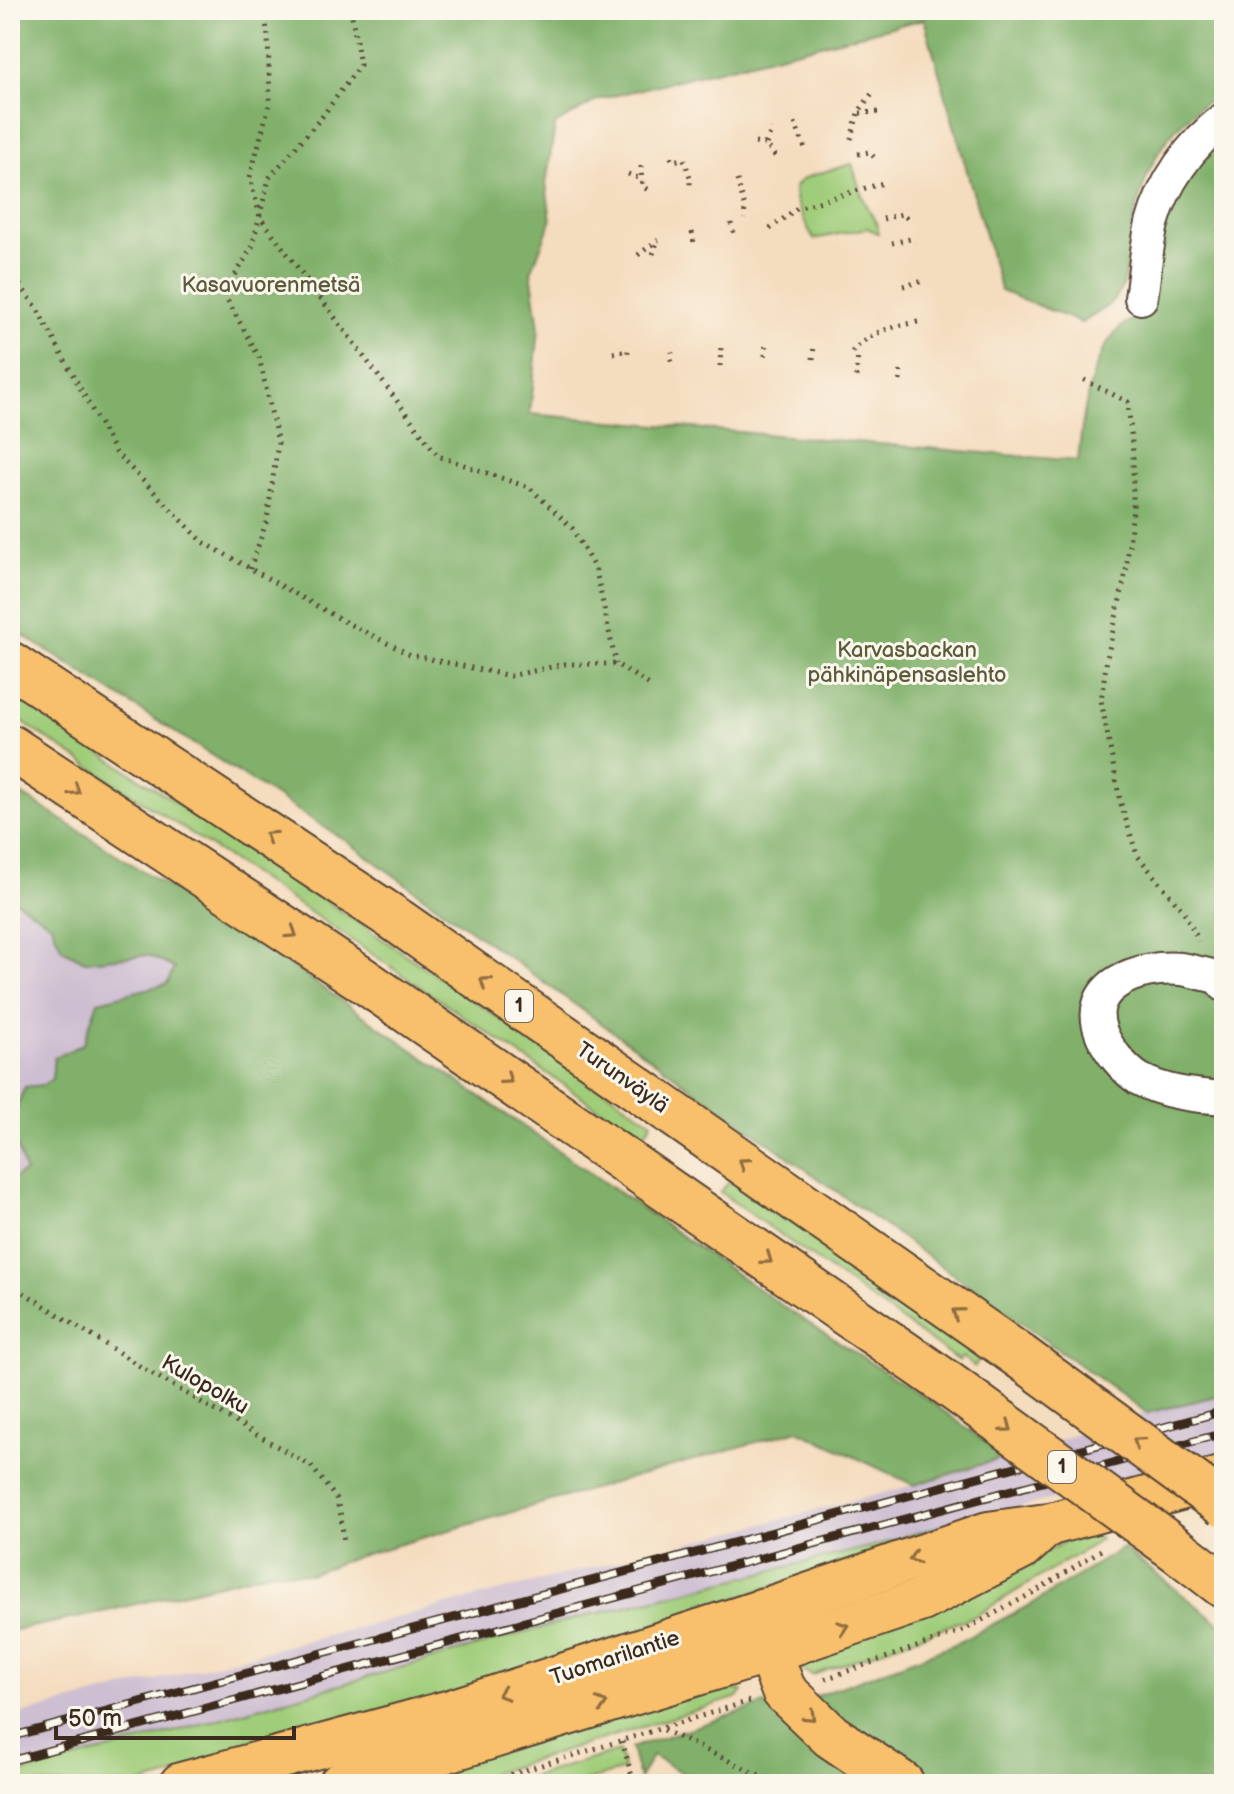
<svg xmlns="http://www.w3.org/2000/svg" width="1234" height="1794" font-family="'Balsamiq Sans',sans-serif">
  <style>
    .industrial { fill: #cebed1 }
    .green { fill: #a0cd7a; stroke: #6e7c4c; stroke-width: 2 }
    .forest { fill: #80b06a; stroke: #5e6d44; stroke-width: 2 }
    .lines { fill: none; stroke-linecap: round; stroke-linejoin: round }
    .minor-casing { stroke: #574536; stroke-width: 36 }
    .major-casing { stroke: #574536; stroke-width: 46 }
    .highway-casing { stroke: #574536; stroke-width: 48 }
    .path { stroke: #574536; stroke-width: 5; stroke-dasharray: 2 6; stroke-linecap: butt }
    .minor { stroke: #fff; stroke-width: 32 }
    .major { stroke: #f8bf6c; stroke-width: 42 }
    .highway { stroke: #f8bf6c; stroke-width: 44 }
    .rail-casing { stroke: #3b2a1e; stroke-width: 9 }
    .rail { stroke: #fbf7ec; stroke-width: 6; stroke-dasharray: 18; stroke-linecap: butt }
    .highway-bridge-casing { stroke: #574536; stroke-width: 48; stroke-linecap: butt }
    .highway-bridge { stroke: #f8bf6c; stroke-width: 44 }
    .oneway { stroke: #906d41 }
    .labels { text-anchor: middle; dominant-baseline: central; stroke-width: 6; stroke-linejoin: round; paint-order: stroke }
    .shield { fill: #fbf7ec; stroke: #75685c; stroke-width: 2 }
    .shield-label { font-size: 20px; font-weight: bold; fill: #3b2a1e }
    .park-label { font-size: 22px; fill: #595b3a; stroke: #fbf7ec }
    .street-label { font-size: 22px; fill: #3b2a1e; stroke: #fbf7ec }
  </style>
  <rect width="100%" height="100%" fill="#fbf7ec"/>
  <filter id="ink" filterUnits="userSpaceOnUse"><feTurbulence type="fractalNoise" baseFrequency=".0125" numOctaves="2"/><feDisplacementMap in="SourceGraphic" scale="16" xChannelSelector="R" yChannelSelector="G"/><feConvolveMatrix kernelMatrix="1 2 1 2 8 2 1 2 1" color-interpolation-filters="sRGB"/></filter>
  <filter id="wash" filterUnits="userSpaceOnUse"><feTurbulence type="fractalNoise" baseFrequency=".006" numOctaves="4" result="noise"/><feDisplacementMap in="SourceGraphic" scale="32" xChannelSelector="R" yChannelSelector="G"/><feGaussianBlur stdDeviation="1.8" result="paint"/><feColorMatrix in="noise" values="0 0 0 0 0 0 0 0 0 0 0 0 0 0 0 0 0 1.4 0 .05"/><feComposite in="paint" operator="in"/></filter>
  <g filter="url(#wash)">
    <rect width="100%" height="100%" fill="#f4dcbe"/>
    <g class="industrial">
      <path d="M10,816L201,958L10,1220Z"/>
      <path d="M1224,1394V1454L957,1524L943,1526L10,1776V1717L914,1485L1135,1416Z"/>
    </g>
    <g class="green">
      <path d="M852,164L862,196L878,227V233L867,228L814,239C779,176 790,182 852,164Z"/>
      <path d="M10,693L350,917L652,1122L642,1138L340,932L10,714Z"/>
      <path d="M732,1178L962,1344L979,1358L975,1367L962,1357L959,1361L720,1192Z"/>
      <path d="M957,1524L376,1719L142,1784H10V1776L145,1740L573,1619L881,1544L943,1525Z"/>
      <path d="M1094,1535L1100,1539L1094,1544L975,1616L813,1675L801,1670L802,1656L1030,1561L1075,1536Z"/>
      <path d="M707,1684L743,1691L739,1697L467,1781L427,1784L429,1780L479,1755Z"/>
      <path d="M619,1751L624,1770L573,1784H506Z"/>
    </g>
    <g class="forest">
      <path d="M10,10H1224V90C1163,128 1143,167 1131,236C1128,253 1127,277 1120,291C1112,306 1095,314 1082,323L1001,291L924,19L597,100L555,125L546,184L551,221L531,272L539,328L530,414L1078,461C1082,421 1089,358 1119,329C1128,319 1146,317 1151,303C1155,292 1153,278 1155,266C1162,225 1190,159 1224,134V1394L1147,1413L346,841L10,627Z"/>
      <path d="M10,787L277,956L790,1311L929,1400L1005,1457L914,1485L798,1430L359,1556L310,1574L273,1571L86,1616L10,1631V1180L25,1172L10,1123L25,1087L43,1085L52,1079L54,1058L83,1044L98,1001L167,984L174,968L148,955L85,961L62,949L51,924L10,897Z"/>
      <path d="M1123,1548L1224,1627V1784H925L864,1742L811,1698L955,1644L1032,1604Z"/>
      <path d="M764,1704L870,1784H702L652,1756L639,1779L631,1748Z"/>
    </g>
  </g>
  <g filter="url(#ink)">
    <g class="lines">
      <g class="minor-casing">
        <g id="minor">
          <path d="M1141,298C1145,273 1146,248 1152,224C1163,183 1191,144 1224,119"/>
          <path d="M1224,985L1218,977C1206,975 1194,971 1181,969C1140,965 1079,985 1103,1037C1110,1052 1125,1070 1139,1079C1164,1093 1197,1096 1224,1098"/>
        </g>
      </g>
      <g class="major-casing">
        <g id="major">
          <path d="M181,1784L451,1711L764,1610L988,1533L1047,1525L1224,1477"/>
          <path d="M340,1784L769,1652L922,1600L1021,1549L1043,1529"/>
        </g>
      </g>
      <g class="highway-casing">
        <g id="highway">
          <path d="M10,664L398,921L1021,1357"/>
          <path d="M10,747L360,978L944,1381"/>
          <path d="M1181,1553L1224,1586"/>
          <path d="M764,1610L769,1652L784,1691L831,1736L902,1784"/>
        </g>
      </g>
      <g class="path">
        <path d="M264,10L268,36L270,102L250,177L260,217L438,456L530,488L572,528L596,571L616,664"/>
        <path d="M860,113L879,112"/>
        <path d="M795,123L806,151"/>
        <path d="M851,139L858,113L873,92"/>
        <path d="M755,143L766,144L778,160"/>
        <path d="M766,144L772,129"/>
        <path d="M858,154L869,152L876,159"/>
        <path d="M671,157L673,161L684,159L690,177V187"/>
        <path d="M641,166L642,186L648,190"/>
        <path d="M628,174L641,179"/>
        <path d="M737,180L745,208L744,219"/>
        <path d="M883,219L902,214L908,219"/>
        <path d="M731,223L734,233"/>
        <path d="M770,229L797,208L883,183"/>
        <path d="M692,232L694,243"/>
        <path d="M892,243L910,239L914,243"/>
        <path d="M653,254L658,240"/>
        <path d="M638,255L658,240"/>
        <path d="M10,272L35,305L115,452L203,542L349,624L411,655L510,676L565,664H616L653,687"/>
        <path d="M903,286L924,281"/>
        <path d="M852,352C871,331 891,327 918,322"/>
        <path d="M613,353L628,350L627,358"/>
        <path d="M765,356L766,343"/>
        <path d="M813,359L814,344"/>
        <path d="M671,361L672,352"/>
        <path d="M720,366L721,346"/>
        <path d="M856,377L858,354"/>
        <path d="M1084,380L1128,402L1133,453V508L1126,572L1107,658L1101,700L1120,801L1137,855L1184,912L1199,941"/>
        <path d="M900,381L901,369"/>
        <path d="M250,569L267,520L278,443L259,357L224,294L252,247L269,178L321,118L360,65L351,10"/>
        <path d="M10,1284L146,1370L311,1466L336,1498L341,1516L344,1543"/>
        <path d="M825,1679L962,1631L1038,1590L1101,1550"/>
        <path d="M663,1730L778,1784"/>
        <path d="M622,1741L633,1780"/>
        <path d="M480,1784L750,1701"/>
      </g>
      <use href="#minor" class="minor"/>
      <use href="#major" class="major"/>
      <use href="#highway" class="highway"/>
      <g class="rail-casing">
        <g id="rail">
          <path d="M10,1737L1224,1411"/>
          <path d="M10,1761L1224,1433"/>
        </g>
      </g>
      <use href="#rail" class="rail"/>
      <g class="highway-bridge-casing">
        <g id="highway-bridge">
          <path d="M1021,1357L1224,1505"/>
          <path d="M944,1381L1181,1553"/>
        </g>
      </g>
      <use href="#highway-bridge" class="highway-bridge"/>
    </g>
    <defs><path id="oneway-chevron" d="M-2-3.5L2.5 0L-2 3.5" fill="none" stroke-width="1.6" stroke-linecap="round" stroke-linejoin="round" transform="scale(2)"/></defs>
    <g class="oneway">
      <use href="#oneway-chevron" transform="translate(75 790) rotate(33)"/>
      <use href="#oneway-chevron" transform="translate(270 836) rotate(-147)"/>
      <use href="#oneway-chevron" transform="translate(292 933) rotate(33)"/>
      <use href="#oneway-chevron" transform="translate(485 982) rotate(-145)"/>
      <use href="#oneway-chevron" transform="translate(507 1079) rotate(35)"/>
      <use href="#oneway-chevron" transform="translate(744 1163) rotate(-145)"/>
      <use href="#oneway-chevron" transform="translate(767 1259) rotate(35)"/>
      <use href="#oneway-chevron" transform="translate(957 1313) rotate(-145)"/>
      <use href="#oneway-chevron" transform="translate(1007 1427) rotate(36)"/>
      <use href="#oneway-chevron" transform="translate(1138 1442) rotate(-144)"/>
      <use href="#oneway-chevron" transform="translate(914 1558) rotate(161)"/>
      <use href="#oneway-chevron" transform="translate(843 1627) rotate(-19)"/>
      <use href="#oneway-chevron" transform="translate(503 1694) rotate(162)"/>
      <use href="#oneway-chevron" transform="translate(602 1704) rotate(-17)"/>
      <use href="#oneway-chevron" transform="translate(810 1716) rotate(43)"/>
    </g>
  </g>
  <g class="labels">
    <g class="shield">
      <rect x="505" y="990" width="28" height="32" rx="6"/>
      <rect x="1048" y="1451" width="28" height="32" rx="6"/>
    </g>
    <g class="shield-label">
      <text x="519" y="1006">1</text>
      <text x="1062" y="1467">1</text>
    </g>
    <g class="park-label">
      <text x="271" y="285">Kasavuorenmetsä</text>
      <text x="907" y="650">Karvasbackan<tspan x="907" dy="25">pähkinäpensaslehto</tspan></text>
    </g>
    <g class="street-label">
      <text transform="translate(622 1078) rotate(35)">Turunväylä</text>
      <text transform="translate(205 1385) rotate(30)">Kulopolku</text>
      <text transform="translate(615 1658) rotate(-18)">Tuomarilantie</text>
    </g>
  </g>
  <rect width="1234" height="1794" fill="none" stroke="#fbf7ec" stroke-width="40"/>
  <path d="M56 1726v12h238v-12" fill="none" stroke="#3b2a1e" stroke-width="4"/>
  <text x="68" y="1726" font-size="24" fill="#3b2a1e" stroke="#fbf7ec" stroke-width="6" paint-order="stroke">50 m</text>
</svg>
